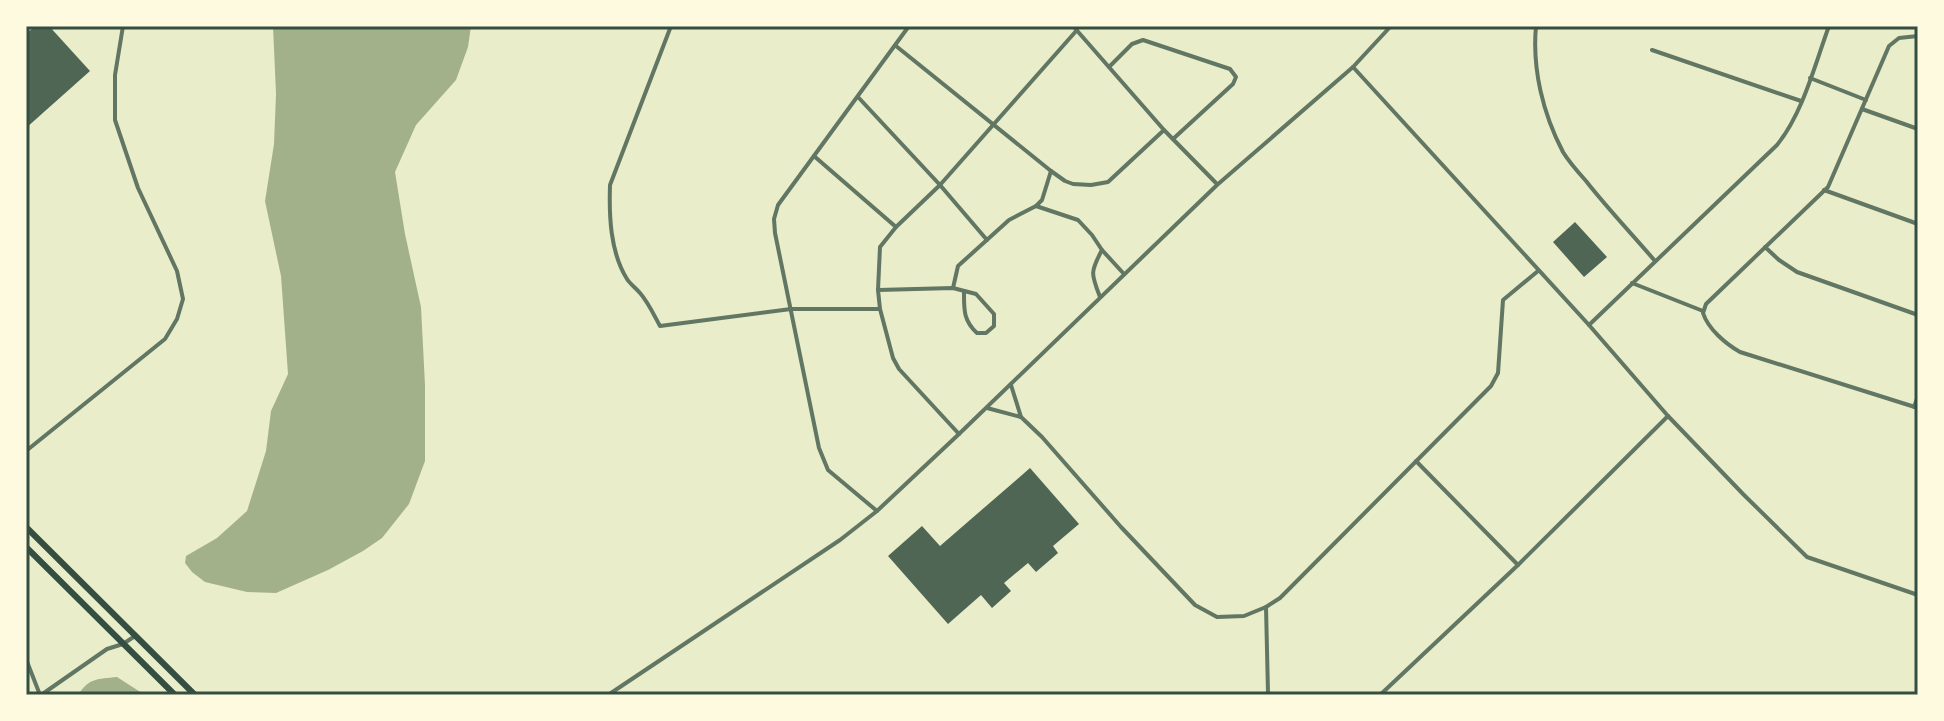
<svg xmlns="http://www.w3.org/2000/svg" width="1944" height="721" font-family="'Asap Condensed',sans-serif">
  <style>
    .water { fill: #a3b18a }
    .building { fill: #4f6655 }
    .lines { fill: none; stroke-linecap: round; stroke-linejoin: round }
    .minor { stroke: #617663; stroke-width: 4 }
    .primary { stroke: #344e41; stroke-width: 6 }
    .neatline { fill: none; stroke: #344e41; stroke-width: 3 }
  </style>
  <rect width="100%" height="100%" fill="#e9edc9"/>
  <g class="water">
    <path d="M273,26H471L468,47L456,80L416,125L395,172L405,234L421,307L425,385V461L409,504L382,538L363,551L328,570L276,593L247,592L205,582L192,572L185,563L186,556L217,538L247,511L266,451L271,411L288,374L281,276L265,201L274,144L276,94Z"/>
    <path d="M117,677L145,695H78C89,678 97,679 117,677Z"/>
  </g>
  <g class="building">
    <path d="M35,26H49L90,71L26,128V34Z"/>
    <path d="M1575,222L1607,257L1584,277L1553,242Z"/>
    <path d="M1030,468L1079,524L1053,546L1058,553L1036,572L1028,563L1004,583L1011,591L992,608L981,595L948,624L888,556L922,526L940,546Z"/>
  </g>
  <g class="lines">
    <g class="minor">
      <path d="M671,26L610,185C609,215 610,252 627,279C630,284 636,288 640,293C648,302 654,315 660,326L791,309H880"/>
      <path d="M1073,26L1164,130L1217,184"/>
      <path d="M1536,26C1532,69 1543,114 1563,152C1569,162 1578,172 1586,181C1608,209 1632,234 1655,261"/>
      <path d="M1918,36L1899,38L1889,46L1828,187L1706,304L1703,313C1708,329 1726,344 1740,352L1918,408"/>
      <path d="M896,46L1051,171L1065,181L1073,184L1091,185L1108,182L1164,130"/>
      <path d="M1652,50L1801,101"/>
      <path d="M1109,67L1132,44L1143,40L1230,69L1236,77L1233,84L1173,139"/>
      <path d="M1353,67L1589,325L1668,416L1743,494L1807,557L1918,595"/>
      <path d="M1810,78L1866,100"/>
      <path d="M858,97L940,185L987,240"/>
      <path d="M1862,109L1918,129"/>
      <path d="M814,156L896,227"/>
      <path d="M1824,190L1918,224"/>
      <path d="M1036,206L1078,220L1092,235L1102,250L1124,274"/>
      <path d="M1765,247L1779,260L1797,272L1918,315"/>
      <path d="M1632,283L1703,311"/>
      <path d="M953,288L958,266L1009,220L1036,206L1042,200L1051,171"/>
      <path d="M878,290L953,288L976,294L994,314V326L986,333H977C963,320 964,309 964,291"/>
      <path d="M1100,297C1091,274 1090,272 1102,250"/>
      <path d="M1589,325L1777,145C1803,113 1815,64 1829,26"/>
      <path d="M1011,385L1021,417L1042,437L1121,527L1195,605L1217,617L1244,616L1266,607L1280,598L1491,386L1498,373L1503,300L1538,271"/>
      <path d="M1914,407L1918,396"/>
      <path d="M987,408L1021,417"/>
      <path d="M959,434L899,369L893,358L880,309L878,290L880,247L896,227L940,185L1077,30"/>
      <path d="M26,451L165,339L177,319L183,299L177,271L138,188L115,120V75L123,26"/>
      <path d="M1416,461L1518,565"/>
      <path d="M877,511L828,470L819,448L775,233L774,219L778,205L909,26"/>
      <path d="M1266,607L1268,693L1270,695"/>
      <path d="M26,659L40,695"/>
      <path d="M41,695L107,649L123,644L135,636"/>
      <path d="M608,695L840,540L877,511L959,434L1217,185L1353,67L1391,26"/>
      <path d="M1380,695L1518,565L1668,416"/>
    </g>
    <g class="primary">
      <path d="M26,527L195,695"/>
      <path d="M26,547L175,695"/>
    </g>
  </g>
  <rect width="1944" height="721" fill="none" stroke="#fefae0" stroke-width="56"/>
  <rect x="28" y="28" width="1888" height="665" class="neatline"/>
</svg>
